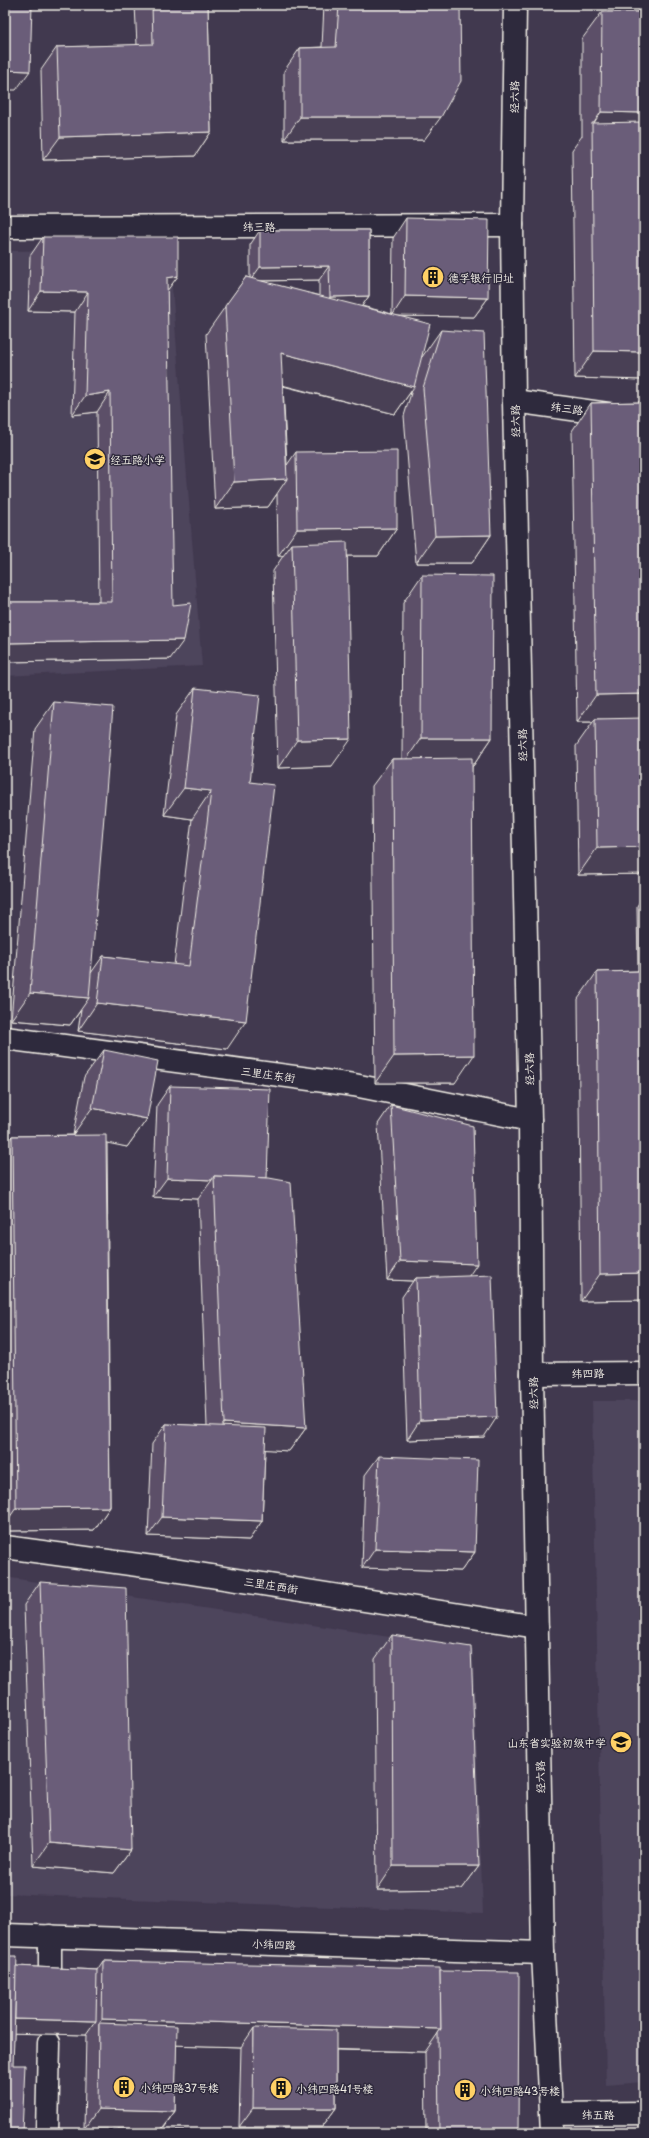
<svg xmlns="http://www.w3.org/2000/svg" width="649" height="2138" font-family="'Playpen Sans','LXGW WenKai TC',sans-serif">
  <style>
    .built { fill: #4d445c }
    .lines { fill: none; stroke-linecap: round; stroke-linejoin: round }
    .minor-casing { stroke: #f4f1e8; stroke-width: 25 }
    .tertiary-casing { stroke: #f4f1e8; stroke-width: 25 }
    .minor { stroke: #2f2a3d; stroke-width: 22 }
    .tertiary { stroke: #2f2a3d; stroke-width: 22 }
    .wall { fill: #5b5068; stroke: #f4f1e8; fill-rule: evenodd }
    .shaded-wall { fill: #4a4155; stroke: #f4f1e8 }
    .building { fill: #6a5d79; stroke: #f4f1e8 }
    .labels { text-anchor: middle; dominant-baseline: central; stroke-width: 3; stroke-linejoin: round; paint-order: stroke }
    .street-label { font-size: 11px; fill: #f4f1e8; stroke: #2f2a3d }
    .poi-label { font-size: 11px; fill: #f4f1e8; stroke: #2f2a3d; text-anchor: start }
  </style>
  <rect width="100%" height="100%" fill="#41394f"/>
  <filter id="ink" filterUnits="userSpaceOnUse"><feTurbulence type="fractalNoise" baseFrequency=".025" numOctaves="2"/><feDisplacementMap in="SourceGraphic" scale="8" xChannelSelector="R" yChannelSelector="G"/><feConvolveMatrix kernelMatrix="1 2 1 2 8 2 1 2 1" color-interpolation-filters="sRGB"/></filter>
  <g filter="url(#ink)">
    <g class="built">
      <path d="M169,249L202,666L5,676V251Z"/>
      <path d="M592,1401H644V2082L606,2085Z"/>
      <path d="M5,1577L473,1650L483,1913L5,1894Z"/>
    </g>
    <g class="lines">
      <g class="minor-casing">
        <g id="minor">
          <path d="M5,1038L354,1085L530,1120"/>
          <path d="M5,1547L160,1568L537,1627"/>
          <path d="M50,1982V1936"/>
          <path d="M47,2133L49,2043"/>
        </g>
      </g>
      <g class="tertiary-casing">
        <g id="tertiary">
          <path d="M515,5L512,225L514,401L530,1120L532,1374L543,1953L552,2133"/>
          <path d="M5,227L512,225"/>
          <path d="M514,401L644,419"/>
          <path d="M532,1374L644,1373"/>
          <path d="M5,1935L543,1953"/>
          <path d="M552,2114L644,2113"/>
        </g>
      </g>
      <use href="#minor" class="minor"/>
      <use href="#tertiary" class="tertiary"/>
    </g>
    <g class="wall">
      <path d="M135,5H208L211,132L195,156L43,160L41,70L57,47L137,45Z"/>
      <path d="M324,5H460L424,140H284V71L300,48L322,47Z"/>
      <path d="M602,12H644V380L575,378L572,150L582,136V39Z"/>
      <path d="M406,218L488,298L474,317L400,316L422,357L441,330L491,535L472,563H416L404,416L412,390L395,414L283,386L287,465L296,452L397,528L378,556H347L332,766L278,768L273,571L283,556H278L277,494L268,507L215,509L206,334L246,277L250,278V245L260,230H369V296L362,306L392,314L393,238ZM319,280V296L260,281Z"/>
      <path d="M43,237L178,276L167,290L170,659L5,662V602H99L97,412L72,415L75,312L28,311L30,256Z"/>
      <path d="M644,402V874L578,875L576,746L593,722H577L572,431L591,403Z"/>
      <path d="M422,575L492,738L473,766H472L455,1083H375L372,786L392,759H402L403,603Z"/>
      <path d="M195,688L250,782L227,1049L78,1031L81,1010L70,1025L11,1020L35,729L54,702L91,973L103,956L174,965L192,819L164,815L176,715Z"/>
      <path d="M644,895V1300L581,1301L578,999L597,972L638,971L637,906Z"/>
      <path d="M104,1050L147,1119L127,1147L107,1142L110,1507L94,1530L5,1531V1147L12,1136L73,1135L84,1077Z"/>
      <path d="M170,1086L267,1178L306,1428L289,1451L265,1449L262,1521L249,1540L148,1536L152,1444L166,1424L207,1426L198,1199L153,1197L157,1105Z"/>
      <path d="M391,1105L469,1276L484,1437L407,1440L402,1297L413,1281L387,1280L378,1124Z"/>
      <path d="M379,1456L475,1552L461,1571L362,1568L365,1475Z"/>
      <path d="M40,1582L131,1850L114,1873L33,1866L24,1605Z"/>
      <path d="M392,1635L479,1866L462,1889L377,1890L375,1659Z"/>
      <path d="M103,1961L440,1971L518,2133H426L425,2052L336,2050V2108L322,2127H239L241,2047L176,2045L175,2111L162,2130L194,2133H115L117,2129H84L86,2035L14,2033L5,2133L16,1966L97,1970Z"/>
    </g>
    <g class="shaded-wall">
      <path d="M5,70L30,71L16,90H5Z"/>
      <path d="M601,112L644,113V142L592,126Z"/>
      <path d="M300,117H441L424,140H284Z"/>
      <path d="M211,132L195,156L43,160L60,137Z"/>
      <path d="M329,266L319,280L250,281L260,267Z"/>
      <path d="M178,276L164,295L167,278Z"/>
      <path d="M41,291L88,292L75,312L28,311Z"/>
      <path d="M369,296L359,310L320,311L330,297Z"/>
      <path d="M405,296L488,298L474,317L392,316Z"/>
      <path d="M594,351L644,352V380L575,378Z"/>
      <path d="M281,353L414,387L395,414L262,380Z"/>
      <path d="M110,392L97,412L72,415L85,396Z"/>
      <path d="M287,479L268,507L215,509L234,482Z"/>
      <path d="M397,528L378,556H293L292,544L283,556H278L297,529Z"/>
      <path d="M491,535L472,563H416L435,536Z"/>
      <path d="M184,640L170,659L5,662V643Z"/>
      <path d="M644,694V721L595,719L593,722H577L596,695Z"/>
      <path d="M421,738H492L473,766H402Z"/>
      <path d="M351,739L332,766L278,768L297,740Z"/>
      <path d="M184,788L211,791L192,819L164,815Z"/>
      <path d="M644,847V874L578,875L597,848Z"/>
      <path d="M30,993L89,998L70,1025L11,1020Z"/>
      <path d="M97,1003L246,1021L227,1049L78,1031Z"/>
      <path d="M474,1055L455,1083H375L394,1056Z"/>
      <path d="M92,1108L147,1119L127,1147L72,1136Z"/>
      <path d="M167,1178L212,1180L198,1199L153,1197Z"/>
      <path d="M400,1261L477,1264L464,1283L416,1278L413,1281L387,1280Z"/>
      <path d="M644,1273V1300L581,1301L600,1274Z"/>
      <path d="M497,1417L484,1437L407,1440L420,1420Z"/>
      <path d="M224,1423L306,1428L289,1451L207,1446Z"/>
      <path d="M110,1507L94,1530L5,1531V1524L16,1508Z"/>
      <path d="M162,1517L262,1521L249,1540L148,1536Z"/>
      <path d="M375,1549L475,1552L461,1571L362,1568Z"/>
      <path d="M49,1843L131,1850L114,1873L33,1866Z"/>
      <path d="M393,1866H479L462,1889L377,1890Z"/>
      <path d="M9,2019L96,2021L86,2035L5,2033Z"/>
      <path d="M102,2019L441,2029L425,2052L254,2047V2028L241,2047L99,2043V2023Z"/>
      <path d="M253,2108H336L322,2127H239Z"/>
      <path d="M98,2109L175,2111L161,2130L84,2129Z"/>
    </g>
    <g class="building">
      <path d="M5,5H32L30,71L5,70Z"/>
      <path d="M152,5H208L211,132L60,137L57,47L153,44Z"/>
      <path d="M339,5H460L461,81L441,117H300V48L336,47Z"/>
      <path d="M602,12H644V113L601,112Z"/>
      <path d="M644,122V352L594,351L592,123Z"/>
      <path d="M406,218L489,220L488,298L405,296Z"/>
      <path d="M260,230H369V296L330,297L329,266L260,267Z"/>
      <path d="M43,237H178V276L167,278L173,605L191,603L184,640L5,643V602H112L110,392L85,396L88,292L41,291Z"/>
      <path d="M246,277L430,324L414,387L281,353L287,479L234,482L225,306Z"/>
      <path d="M441,330L484,333L491,535L435,536L423,388Z"/>
      <path d="M644,402V694L596,695L591,403Z"/>
      <path d="M397,451V528L297,529L296,452Z"/>
      <path d="M347,542L351,739L297,740L292,544Z"/>
      <path d="M422,575L493,576L492,738H421Z"/>
      <path d="M195,688L260,695L250,782L274,785L246,1021L97,1003L103,956L189,966L211,791L184,788Z"/>
      <path d="M54,702L113,707L89,998L30,993Z"/>
      <path d="M644,718V847L597,848L595,719Z"/>
      <path d="M472,758L474,1055L394,1056L392,759Z"/>
      <path d="M644,971V1273L600,1274L597,972Z"/>
      <path d="M104,1050L158,1061L147,1119L92,1108Z"/>
      <path d="M170,1086L270,1089L267,1178L214,1176L212,1180L167,1178Z"/>
      <path d="M391,1105L473,1126L477,1264L400,1261Z"/>
      <path d="M106,1135L110,1507L16,1508L12,1136Z"/>
      <path d="M214,1176L269,1178L291,1182L306,1428L224,1423Z"/>
      <path d="M492,1275L497,1417L420,1420L416,1278Z"/>
      <path d="M166,1424L266,1428L262,1521L162,1517Z"/>
      <path d="M379,1456L478,1460L475,1552L375,1549Z"/>
      <path d="M40,1582L126,1588L131,1850L49,1843Z"/>
      <path d="M392,1635L471,1647L479,1866H393Z"/>
      <path d="M5,1956H17L13,2065H25L22,2133H5Z"/>
      <path d="M103,1961L440,1968L441,2029L102,2019Z"/>
      <path d="M16,1966L97,1970L96,2021L15,2019Z"/>
      <path d="M440,1971L519,1972L518,2133H439L438,2033L441,2029Z"/>
      <path d="M99,2023L177,2026L175,2111L98,2109Z"/>
      <path d="M254,2028L336,2030V2108H253Z"/>
      <path d="M118,2129L194,2131V2133H118Z"/>
    </g>
  </g>
  <defs>
    <g id="building-disc" transform="scale(1.15)"><circle r="9.5" fill="#ffd166" stroke="#2f2a3d"/><path d="M-4-6H4V6H1V3H-1V6H-4ZM-2.5-4.3h1.7v1.8h-1.7ZM.8-4.3h1.7v1.8H.8ZM-2.5-1h1.7V.8h-1.7ZM.8-1h1.7V.8H.8Z" fill="#111"/></g>
    <g id="school-disc" transform="scale(1.15)"><circle r="9.5" fill="#ffd166" stroke="#2f2a3d"/><path d="M0-5L7-2L0 1L-7-2ZM-4 1L0 2.5L4 1V4Q0 6-4 4Z" fill="#111"/></g>
  </defs>
  <g fill-rule="evenodd">
    <use href="#building-disc" x="433" y="277"/>
    <use href="#school-disc" x="95" y="459"/>
    <use href="#school-disc" x="621" y="1742"/>
    <use href="#building-disc" x="124" y="2087"/>
    <use href="#building-disc" x="281" y="2088"/>
    <use href="#building-disc" x="465" y="2090"/>
  </g>
  <g class="labels">
    <g class="street-label">
      <text transform="translate(514 97) rotate(-89)">经六路</text>
      <text x="259" y="226">纬三路</text>
      <text transform="translate(567 408) rotate(8)">纬三路</text>
      <text transform="translate(515 421) rotate(-91)">经六路</text>
      <text transform="translate(522 745) rotate(-91)">经六路</text>
      <text transform="translate(529 1069) rotate(-91)">经六路</text>
      <text transform="translate(268 1074) rotate(8)">三里庄东街</text>
      <text transform="translate(588 1373) rotate(-1)">纬四路</text>
      <text transform="translate(533 1393) rotate(-91)">经六路</text>
      <text transform="translate(271 1585) rotate(9)">三里庄西街</text>
      <text transform="translate(540 1777) rotate(-91)">经六路</text>
      <text transform="translate(274 1944) rotate(2)">小纬四路</text>
      <text x="598" y="2114">纬五路</text>
    </g>
    <g class="poi-label">
      <text x="448" y="277">德孚银行旧址</text>
      <text x="110" y="459">经五路小学</text>
      <text x="606" y="1742" text-anchor="end">山东省实验初级中学</text>
      <text x="140" y="2087">小纬四路37号楼</text>
      <text x="296" y="2088">小纬四路41号楼</text>
      <text x="480" y="2090">小纬四路43号楼</text>
    </g>
  </g>
  <rect width="649" height="2138" fill="none" stroke="#2f2a3d" stroke-width="20"/>
  <rect x="10" y="10" width="629" height="2118" fill="none" stroke="#f4f1e8" stroke-width="1.5" filter="url(#ink)"/>
</svg>
